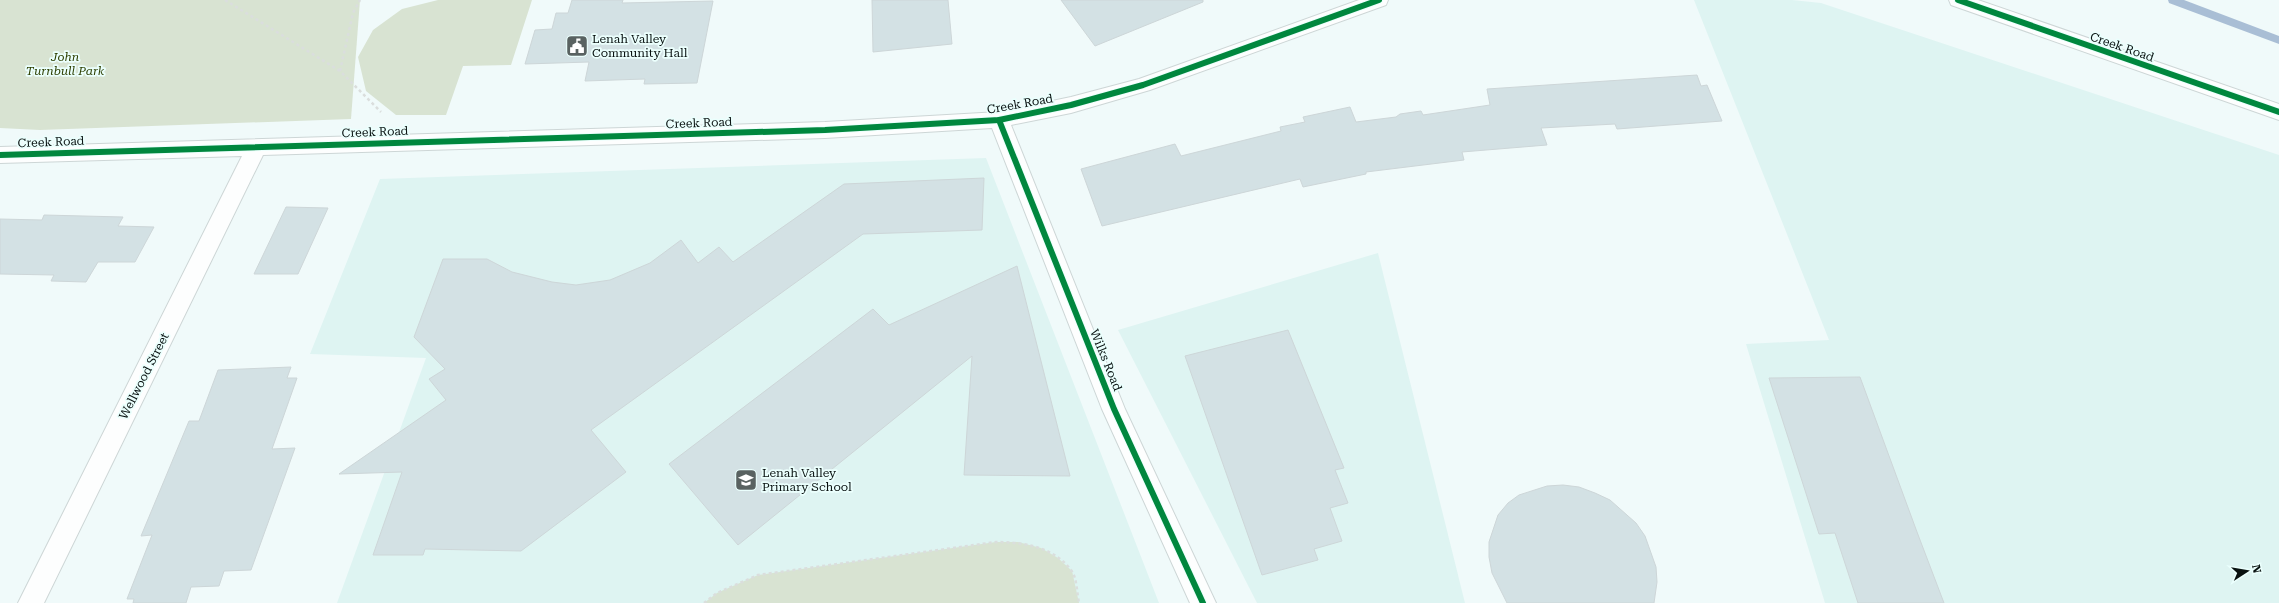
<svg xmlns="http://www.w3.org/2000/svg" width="2279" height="603" font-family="'Roboto Serif',serif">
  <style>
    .built { fill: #def4f2 }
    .green { fill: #d8e3d2 }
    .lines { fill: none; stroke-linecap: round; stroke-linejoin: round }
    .stream { fill: #a9bed5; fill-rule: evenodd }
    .building { fill: #d3e1e4; stroke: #cdd6d8 }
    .minor-casing { stroke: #cdd6d6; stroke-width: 2 }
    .path { stroke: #dadedd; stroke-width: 2.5; stroke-dasharray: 3 3; stroke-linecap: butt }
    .minor { fill: #fdfefe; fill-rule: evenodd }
    .cycleway-casing { stroke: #ebfffd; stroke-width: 8 }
    .cycleway { stroke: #00873e; stroke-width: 6 }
    .labels { text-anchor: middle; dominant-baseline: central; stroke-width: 3.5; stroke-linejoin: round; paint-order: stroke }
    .poi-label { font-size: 12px; fill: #07100f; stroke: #ebfffd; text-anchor: start }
    .street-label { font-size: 12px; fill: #07100f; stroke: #ebfffd }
    .park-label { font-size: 12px; font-style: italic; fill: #2d3f00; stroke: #ebfffd }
  </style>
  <rect width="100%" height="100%" fill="#f0fafa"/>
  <g class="built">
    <path d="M1694,0H1792L1821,3L2279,155V603H1825L1746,344L1829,340Z"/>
    <path d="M986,158L1159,603H337L426,358L310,354L380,179Z"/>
    <path d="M1378,253L1465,603H1257L1118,330Z"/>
  </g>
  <g class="green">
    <path d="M0,0H360L351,119L40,130L0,128Z"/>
    <path d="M438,0H532L511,65L463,66L446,115H396L366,91L358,57L373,30L402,9Z"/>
    <path d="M996,542H1018L1041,548L1058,558L1072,571L1079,603H704L717,593L758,575Z"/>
  </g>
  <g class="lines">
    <path class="stream" d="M2168,0H2184L2279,36V44L2169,3Z"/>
  </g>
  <g class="building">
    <path d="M572,0H623L622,3L713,1L697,83L644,84L645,79L585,81L589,62L525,64L535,30L552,29L556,13H568Z"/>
    <path d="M872,0H948L952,44L873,52Z"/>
    <path d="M1061,0H1203V2L1095,46Z"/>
    <path d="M1697,75L1701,86L1707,85L1722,121L1617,129L1615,124L1541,128L1547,145L1462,152L1464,160L1366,172V174L1303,187L1300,179L1102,226L1081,169L1175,144L1181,156L1281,131L1280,127L1305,122L1303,117L1350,107L1356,122L1396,117L1400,114L1421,111L1423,115L1490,105L1487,89Z"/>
    <path d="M984,178L982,230L863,234L591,430L626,472L521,551L425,549L423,555H373L402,472L339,474L446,400L429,379L445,369L414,337L443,259H487L512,272L552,282L576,285L610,280L650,263L681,240L698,263L719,247L733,262L844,184Z"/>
    <path d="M286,207L328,208L298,274H254Z"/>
    <path d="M44,215L123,217L118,226L154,227L135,262H98L86,282L51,281L54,275L0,274V219L42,220Z"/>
    <path d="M1017,266L1070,476L964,475L972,356L738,545L669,464L873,309L889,325Z"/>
    <path d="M1288,330L1344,468L1335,470L1348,503L1330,508L1342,541L1314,549L1318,560L1262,575L1185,356Z"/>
    <path d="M291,367L287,378H297L272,449L295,448L251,570L224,571L219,586L191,587L186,603H133L134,599H127L152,535L141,536L189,421H199L218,370Z"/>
    <path d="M1860,377L1917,532L1944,603H1858L1835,533L1819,534L1769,378Z"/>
    <path d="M1563,485L1579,487L1595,493L1610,500L1636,523L1645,536L1656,567L1657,582L1654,603H1507L1492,573L1489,557V542L1498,515L1508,503L1519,495L1547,486Z"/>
  </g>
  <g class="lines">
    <g class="minor-casing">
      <g id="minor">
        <path d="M1359,0H1388L1386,5L1150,90L1071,113L1011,125L1125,409L1216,603H1190L1102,409L992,128L825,138L263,155L44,603H18L242,156L0,163V147L825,122L999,112L1071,97L1139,79Z"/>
        <path d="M1949,0H1978L2279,104V120L1951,5Z"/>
      </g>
    </g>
    <g class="path">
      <path d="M225,0L340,71L381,112"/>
      <path d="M340,71L353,13L360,0"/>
      <path d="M704,603L717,593L758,575L996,542C1023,542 1054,547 1071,570C1077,577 1077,594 1079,603"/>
    </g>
    <use href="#minor" class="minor"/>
    <g class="cycleway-casing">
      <g id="cycleway">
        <path d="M1958,0L2279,112"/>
        <path d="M999,120L1114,409L1203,603"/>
        <path d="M0,155L825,130L999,120L1071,105L1143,85L1379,0"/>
      </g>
    </g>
    <use href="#cycleway" class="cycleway"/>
  </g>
  <defs>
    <g id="civic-square" transform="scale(1.15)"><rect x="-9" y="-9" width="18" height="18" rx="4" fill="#596261" stroke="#ebfffd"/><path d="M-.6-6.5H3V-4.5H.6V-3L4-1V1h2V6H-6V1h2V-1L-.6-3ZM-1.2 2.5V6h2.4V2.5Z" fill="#fff"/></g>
    <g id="school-square" transform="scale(1.15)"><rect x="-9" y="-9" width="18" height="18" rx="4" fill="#596261" stroke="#ebfffd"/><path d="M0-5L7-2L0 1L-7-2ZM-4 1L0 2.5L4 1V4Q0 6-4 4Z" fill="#fff"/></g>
  </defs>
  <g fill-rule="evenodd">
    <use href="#civic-square" x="577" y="46"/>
    <use href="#school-square" x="746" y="480"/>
  </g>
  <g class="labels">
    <g class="poi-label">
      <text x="592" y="39">Lenah Valley<tspan x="592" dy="14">Community Hall</tspan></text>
      <text x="762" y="473">Lenah Valley<tspan x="762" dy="14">Primary School</tspan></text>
    </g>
    <g class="street-label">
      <text transform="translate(2122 47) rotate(19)">Creek Road</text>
      <text transform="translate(1020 104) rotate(-10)">Creek Road</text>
      <text transform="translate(699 123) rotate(-2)">Creek Road</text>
      <text transform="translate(375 132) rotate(-2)">Creek Road</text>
      <text transform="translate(51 142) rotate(-2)">Creek Road</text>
      <text transform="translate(1106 360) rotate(68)">Wilks Road</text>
      <text transform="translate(144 376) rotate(-63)">Wellwood Street</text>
    </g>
    <g class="park-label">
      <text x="65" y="57">John<tspan x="65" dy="14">Turnbull Park</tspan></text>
    </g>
  </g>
  <g transform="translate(2247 571) rotate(78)" stroke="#ebfffd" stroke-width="3" paint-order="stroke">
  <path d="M0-3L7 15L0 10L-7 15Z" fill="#07100f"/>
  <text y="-6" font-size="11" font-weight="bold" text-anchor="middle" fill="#07100f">N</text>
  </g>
</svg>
